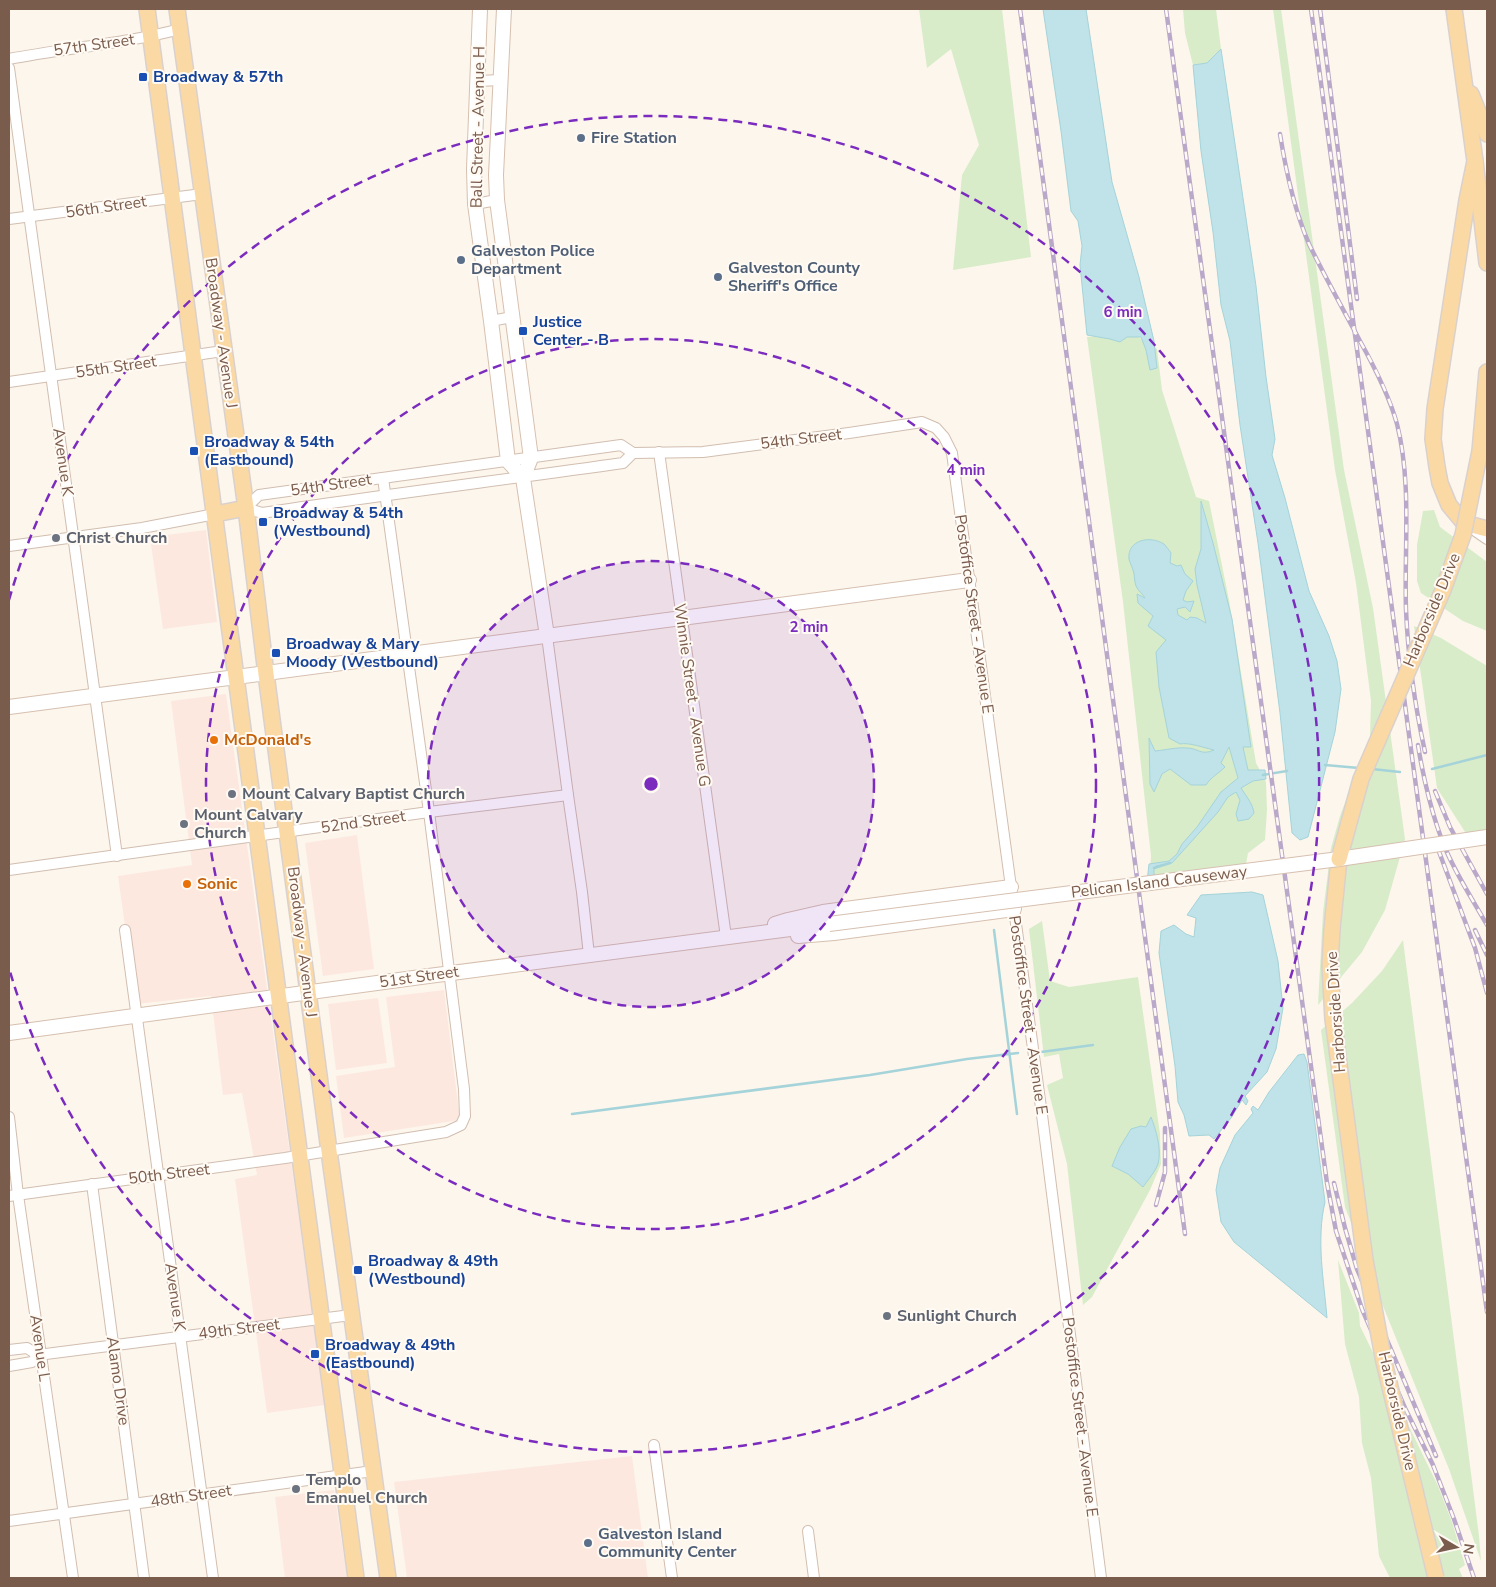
<svg xmlns="http://www.w3.org/2000/svg" width="1496" height="1587" font-family="'Nunito Sans',sans-serif">
  <style>
    .commercial { fill: #fde8e0 }
    .green { fill: #d8ecc9 }
    .water { fill: #bfe3e8; stroke: #a5d3da }
    .lines { fill: none; stroke-linecap: round; stroke-linejoin: round }
    .stream { stroke: #a5d3da; stroke-width: 2.5 }
    .street-casing { stroke: #d1beb0; stroke-width: 12 }
    .secondary-casing { stroke: #d6c0b0; stroke-width: 16 }
    .primary-casing { stroke: #dad1cd; stroke-width: 18 }
    .street { stroke: #fff; stroke-width: 10 }
    .secondary { stroke: #fff; stroke-width: 14 }
    .primary { stroke: #fbd9a5; stroke-width: 15 }
    .rail-casing { stroke: #b9a8c9; stroke-width: 4.5 }
    .rail { stroke: #fffaf3; stroke-width: 2.5; stroke-dasharray: 8; stroke-linecap: butt }
    .secondary-bridge-casing { stroke: #d6c0b0; stroke-width: 16; stroke-linecap: butt }
    .primary-bridge-casing { stroke: #dad1cd; stroke-width: 18; stroke-linecap: butt }
    .secondary-bridge { stroke: #fff; stroke-width: 14 }
    .primary-bridge { stroke: #fbd9a5; stroke-width: 15 }
    .ring { fill: none; stroke: #7b2cbf; stroke-width: 2.5; stroke-dasharray: 9 6 }
    .transit-dot { fill: #1a4fb4; stroke: #fffaf3; stroke-width: 2 }
    .service-dot { fill: #5c6f8a; stroke: #fffaf3; stroke-width: 2 }
    .worship-dot { fill: #6b7280; stroke: #fffaf3; stroke-width: 2 }
    .food-dot { fill: #e8710a; stroke: #fffaf3; stroke-width: 2 }
    .labels { text-anchor: middle; dominant-baseline: central; stroke-width: 4; stroke-linejoin: round; paint-order: stroke }
    .street-label { font-size: 16px; fill: #7a5c4d; stroke: #fffaf3 }
    .transit-label { font-size: 16px; font-weight: bold; fill: #164399; stroke: #fffaf3; text-anchor: start }
    .service-label { font-size: 16px; font-weight: bold; fill: #4e5e75; stroke: #fffaf3; text-anchor: start }
    .worship-label { font-size: 16px; font-weight: bold; fill: #5b616d; stroke: #fffaf3; text-anchor: start }
    .food-label { font-size: 16px; font-weight: bold; fill: #c56008; stroke: #fffaf3; text-anchor: start }
    .centre { fill: #7b2cbf; stroke: #fffaf3; stroke-width: 2.5 }
    .ring-label { font-size: 15px; text-anchor: middle; font-weight: bold; fill: #7b2cbf; stroke: #fffaf3; stroke-width: 4; stroke-linejoin: round; paint-order: stroke }
  </style>
  <rect width="100%" height="100%" fill="#fdf6ec"/>
  <g class="commercial">
    <path d="M206,530L217,622L163,629L150,537Z"/>
    <path d="M226,694L325,1405L267,1413L235,1179L257,1175L242,1093L223,1095L211,996L136,1004L118,876L192,865L171,701Z"/>
    <path d="M357,835L374,969L323,976L305,843Z"/>
    <path d="M444,990L460,1120L344,1138L336,1076L395,1067L386,997Z"/>
    <path d="M378,998L387,1063L336,1070L328,1004Z"/>
    <path d="M632,1456L648,1578H407L394,1482Z"/>
    <path d="M334,1490L347,1578H285L275,1497Z"/>
  </g>
  <g class="green">
    <path d="M919,9H1002L1031,257L953,270L962,175L979,145L951,49L927,68Z"/>
    <path d="M1183,9H1216L1221,49L1207,63L1193,65L1185,33Z"/>
    <path d="M1273,9H1281L1344,470L1373,608L1405,839L1385,910L1362,952L1318,1005L1323,912L1331,848L1340,816L1370,737L1371,701L1356,583L1335,470Z"/>
    <path d="M1132,333L1157,349L1162,390L1196,497L1209,501L1229,600L1256,763L1266,782L1267,810L1265,840L1248,853L1244,875L1149,886L1151,856L1123,602L1087,337Z"/>
    <path d="M1434,510L1440,527L1487,562V631L1463,621L1421,593L1417,581V545L1423,511Z"/>
    <path d="M1414,626L1441,638L1487,666V832L1467,835L1437,788Z"/>
    <path d="M1042,921L1050,981L1069,987L1138,977L1160,1134L1161,1164L1150,1190L1092,1297L1083,1305L1067,1164L1047,1085L1063,1078L1059,1054L1044,1057L1029,929Z"/>
    <path d="M1403,940L1479,1536L1481,1561L1449,1469L1383,1306L1345,1207L1321,1030L1352,1003L1382,971Z"/>
    <path d="M1338,1260L1359,1313L1360,1326L1438,1486L1452,1522L1465,1565L1459,1569L1463,1578H1390L1379,1556L1371,1478L1362,1443L1359,1397L1345,1344Z"/>
  </g>
  <g class="water">
    <path d="M1043,9H1086L1112,182L1139,277L1154,341L1157,368L1150,370L1146,350L1141,337H1127L1120,342L1110,339L1087,335L1080,265L1082,246L1078,221L1071,211L1061,131Z"/>
    <path d="M1221,49L1256,286L1266,377L1275,439L1272,455L1285,498L1309,591L1329,636L1337,661L1341,689L1335,732L1308,837L1300,840L1292,833L1280,713L1258,543L1240,425L1230,341L1221,305L1213,232L1201,151L1193,65L1207,63Z"/>
    <path d="M1201,501L1213,543L1232,619L1251,747H1243L1248,770H1265L1266,779L1253,781L1241,788C1246,796 1253,804 1254,813L1249,819L1238,821L1236,814L1240,800L1236,792L1228,797L1218,812L1172,863L1156,866L1154,870V881L1147,882L1149,864L1169,861L1177,854L1182,844L1197,827L1221,792L1238,778L1229,747L1221,763L1225,767C1218,774 1211,777 1206,785H1191L1170,769L1162,774L1154,792L1150,784L1149,738L1155,751C1166,750 1177,747 1187,748C1198,748 1201,756 1214,750C1205,748 1188,742 1180,744L1169,738L1159,687L1156,652L1166,640L1148,626L1153,616L1138,603L1137,594L1145,598C1143,594 1138,591 1136,586C1134,581 1135,575 1133,570C1132,567 1130,563 1129,559C1127,540 1150,535 1164,544C1166,546 1169,550 1171,553L1170,563L1177,566L1181,565L1185,574L1193,581L1186,591L1183,600L1187,602L1194,601L1190,612L1185,607L1177,609L1178,615L1187,620L1190,617L1197,618L1206,623L1197,585L1195,569L1201,549Z"/>
    <path d="M1252,892L1263,895L1278,961L1283,1008L1276,1049L1267,1072L1245,1096L1248,1101L1246,1105L1242,1100L1231,1118L1214,1139L1209,1135L1189,1136L1184,1115L1178,1102L1175,1066L1159,953L1161,931L1174,925L1186,934L1194,937L1196,918L1187,915L1201,895Z"/>
    <path d="M1304,1054L1307,1062L1325,1202C1316,1240 1324,1281 1327,1318L1234,1242L1221,1222L1216,1190L1220,1168L1235,1135L1253,1113L1251,1109L1253,1106L1258,1110L1269,1092L1298,1055Z"/>
    <path d="M1151,1117C1156,1130 1162,1149 1158,1164C1155,1172 1148,1180 1143,1187L1128,1174L1112,1166L1120,1147L1131,1129L1141,1126L1146,1127Z"/>
  </g>
  <g class="lines">
    <g class="stream">
      <path d="M1325,765L1359,768"/>
      <path d="M1372,769L1400,772"/>
      <path d="M1432,769L1487,755"/>
      <path d="M1263,775L1287,771"/>
      <path d="M1154,868L1170,863"/>
      <path d="M994,930L1017,1114"/>
      <path d="M1041,1052L1093,1045"/>
      <path d="M572,1114L870,1075L967,1059L1018,1053"/>
    </g>
    <g class="street-casing">
      <g id="street">
        <path d="M9,59C66,48 124,44 180,29"/>
        <path d="M9,68L117,856"/>
        <path d="M478,81L501,80"/>
        <path d="M475,204L497,200"/>
        <path d="M9,219L202,194"/>
        <path d="M491,321L512,317"/>
        <path d="M9,382L223,351"/>
        <path d="M659,452L726,937"/>
        <path d="M633,453L623,463C503,480 382,495 262,513L246,508L259,495L621,445L633,453L703,452L849,433L922,422L936,428L944,437L952,453L1042,1115L1101,1578"/>
        <path d="M1471,528L1487,539"/>
        <path d="M9,546L142,528L215,514"/>
        <path d="M568,795L582,892L589,955"/>
        <path d="M9,870L429,812L568,795L547,636"/>
        <path d="M125,930L213,1578"/>
        <path d="M9,1117L18,1195L73,1578"/>
        <path d="M92,1184L144,1578"/>
        <path d="M9,1196L285,1158L446,1132L461,1125L465,1116L464,1089L429,812L383,478"/>
        <path d="M9,1350L27,1348L38,1355L351,1315"/>
        <path d="M9,1366L32,1362L38,1355"/>
        <path d="M654,1445L672,1578"/>
        <path d="M9,1521L373,1471"/>
        <path d="M808,1531L814,1578"/>
      </g>
    </g>
    <g class="secondary-casing">
      <g id="secondary">
        <path d="M480,9L474,169L475,204L491,321L508,461L523,478"/>
        <path d="M504,9L496,175L497,200L531,458L523,478L547,636"/>
        <path d="M9,707L969,580"/>
        <path d="M775,924L788,920L823,912L1011,887"/>
        <path d="M798,936L834,933L1014,909"/>
        <path d="M9,1033L421,977L829,924"/>
      </g>
    </g>
    <g class="primary-casing">
      <g id="primary">
        <path d="M147,9L356,1578"/>
        <path d="M177,9L246,508L266,674L329,1151L388,1578"/>
        <path d="M1454,9L1475,161L1487,263"/>
        <path d="M1471,94L1487,134"/>
        <path d="M1475,161L1467,200L1435,409L1433,439L1437,467L1440,483L1449,505L1464,523L1487,529"/>
        <path d="M1480,451L1487,372"/>
        <path d="M215,514L246,508"/>
        <path d="M1332,929L1339,859"/>
      </g>
    </g>
    <use href="#street" class="street"/>
    <use href="#secondary" class="secondary"/>
    <use href="#primary" class="primary"/>
    <g class="rail-casing">
      <g id="rail">
        <path d="M1020,9L1185,1234"/>
        <path d="M1166,9L1327,1183L1336,1231L1362,1309L1405,1408L1433,1465L1454,1519L1474,1578"/>
        <path d="M1311,9L1487,1312"/>
        <path d="M1320,9L1357,299"/>
        <path d="M1280,134C1286,172 1294,209 1309,244C1325,277 1343,309 1360,341C1375,368 1389,395 1397,424C1412,483 1404,549 1406,610C1408,657 1415,706 1425,752"/>
        <path d="M1418,745C1423,777 1433,820 1446,850C1457,876 1473,900 1487,925"/>
        <path d="M1435,791L1450,827L1487,894"/>
        <path d="M1438,849L1475,948L1487,993"/>
        <path d="M1475,930L1487,955"/>
        <path d="M1334,1183L1345,1228L1357,1269L1436,1456"/>
        <path d="M1156,1205L1165,1172V1128"/>
      </g>
    </g>
    <use href="#rail" class="rail"/>
    <g class="secondary-bridge-casing">
      <path id="secondary-bridge" d="M829,924L1339,859L1487,837"/>
    </g>
    <g class="primary-bridge-casing">
      <g id="primary-bridge">
        <path d="M1339,859L1361,779L1443,590L1463,535L1480,451"/>
        <path d="M1332,929L1330,965L1333,1019L1365,1260L1384,1362L1436,1578"/>
      </g>
    </g>
    <use href="#secondary-bridge" class="secondary-bridge"/>
    <use href="#primary-bridge" class="primary-bridge"/>
  </g>
  <circle cx="651" cy="784" r="223" fill="#7b2cbf" fill-opacity=".12"/>
  <g class="ring">
    <circle cx="651" cy="784" r="223"/>
    <circle cx="651" cy="784" r="445"/>
    <path d="M9 600A668 668 0 1 1 9 968"/>
  </g>
  <g class="transit-dot">
    <rect x="138" y="72" width="10" height="10" rx="2.5"/>
    <rect x="518" y="326" width="10" height="10" rx="2.5"/>
    <rect x="189" y="446" width="10" height="10" rx="2.5"/>
    <rect x="258" y="517" width="10" height="10" rx="2.5"/>
    <rect x="271" y="648" width="10" height="10" rx="2.5"/>
    <rect x="353" y="1265" width="10" height="10" rx="2.5"/>
    <rect x="310" y="1349" width="10" height="10" rx="2.5"/>
  </g>
  <g class="service-dot">
    <circle cx="581" cy="138" r="5"/>
    <circle cx="461" cy="260" r="5"/>
    <circle cx="718" cy="277" r="5"/>
    <circle cx="588" cy="1543" r="5"/>
  </g>
  <g class="worship-dot">
    <circle cx="56" cy="538" r="5"/>
    <circle cx="232" cy="794" r="5"/>
    <circle cx="184" cy="824" r="5"/>
    <circle cx="887" cy="1316" r="5"/>
    <circle cx="296" cy="1489" r="5"/>
  </g>
  <g class="food-dot">
    <circle cx="214" cy="740" r="5"/>
    <circle cx="187" cy="884" r="5"/>
  </g>
  <g class="labels">
    <g class="street-label">
      <text transform="translate(94 45) rotate(-8)">57th Street</text>
      <text transform="translate(478 127) rotate(-89)">Ball Street - Avenue H</text>
      <text transform="translate(106 207) rotate(-8)">56th Street</text>
      <text transform="translate(221 333) rotate(82)">Broadway - Avenue J</text>
      <text transform="translate(116 367) rotate(-8)">55th Street</text>
      <text transform="translate(801 439) rotate(-7)">54th Street</text>
      <text transform="translate(63 462) rotate(82)">Avenue K</text>
      <text transform="translate(331 485) rotate(-8)">54th Street</text>
      <text transform="translate(1432 610) rotate(-67)">Harborside Drive</text>
      <text transform="translate(974 614) rotate(82)">Postoffice Street - Avenue E</text>
      <text transform="translate(692 695) rotate(82)">Winnie Street - Avenue G</text>
      <text transform="translate(363 822) rotate(-8)">52nd Street</text>
      <text transform="translate(1159 882) rotate(-7)">Pelican Island Causeway</text>
      <text transform="translate(302 942) rotate(83)">Broadway - Avenue J</text>
      <text transform="translate(419 977) rotate(-8)">51st Street</text>
      <text transform="translate(1336 1012) rotate(-94)">Harborside Drive</text>
      <text transform="translate(1028 1015) rotate(82)">Postoffice Street - Avenue E</text>
      <text transform="translate(169 1174) rotate(-7)">50th Street</text>
      <text transform="translate(175 1297) rotate(82)">Avenue K</text>
      <text transform="translate(239 1329) rotate(-7)">49th Street</text>
      <text transform="translate(40 1348) rotate(82)">Avenue L</text>
      <text transform="translate(118 1381) rotate(82)">Alamo Drive</text>
      <text transform="translate(1397 1411) rotate(77)">Harborside Drive</text>
      <text transform="translate(1080 1417) rotate(83)">Postoffice Street - Avenue E</text>
      <text transform="translate(191 1496) rotate(-8)">48th Street</text>
    </g>
    <g class="transit-label">
      <text x="153" y="77">Broadway &amp; 57th</text>
      <text x="533" y="322">Justice<tspan x="533" dy="18">Center - B</tspan></text>
      <text x="204" y="442">Broadway &amp; 54th<tspan x="204" dy="18">(Eastbound)</tspan></text>
      <text x="273" y="513">Broadway &amp; 54th<tspan x="273" dy="18">(Westbound)</tspan></text>
      <text x="286" y="644">Broadway &amp; Mary<tspan x="286" dy="18">Moody (Westbound)</tspan></text>
      <text x="368" y="1261">Broadway &amp; 49th<tspan x="368" dy="18">(Westbound)</tspan></text>
      <text x="325" y="1345">Broadway &amp; 49th<tspan x="325" dy="18">(Eastbound)</tspan></text>
    </g>
    <g class="service-label">
      <text x="591" y="138">Fire Station</text>
      <text x="471" y="251">Galveston Police<tspan x="471" dy="18">Department</tspan></text>
      <text x="728" y="268">Galveston County<tspan x="728" dy="18">Sheriff's Office</tspan></text>
      <text x="598" y="1534">Galveston Island<tspan x="598" dy="18">Community Center</tspan></text>
    </g>
    <g class="worship-label">
      <text x="66" y="538">Christ Church</text>
      <text x="242" y="794">Mount Calvary Baptist Church</text>
      <text x="194" y="815">Mount Calvary<tspan x="194" dy="18">Church</tspan></text>
      <text x="897" y="1316">Sunlight Church</text>
      <text x="306" y="1480">Templo<tspan x="306" dy="18">Emanuel Church</tspan></text>
    </g>
    <g class="food-label">
      <text x="224" y="740">McDonald's</text>
      <text x="197" y="884">Sonic</text>
    </g>
  </g>
  <circle cx="651" cy="784" r="8" class="centre"/>
  <g class="ring-label">
    <text x="1123" y="317">6 min</text>
    <text x="966" y="475">4 min</text>
    <text x="809" y="632">2 min</text>
  </g>
  <rect width="1496" height="1587" fill="none" stroke="#7a5c4d" stroke-width="20"/>
  <g transform="translate(1456 1547) rotate(99)" stroke="#fffaf3" stroke-width="4" paint-order="stroke">
  <path d="M0-4L9 19L0 12L-9 19Z" fill="#7a5c4d"/>
  <text y="-8" font-size="14" font-weight="bold" text-anchor="middle" fill="#7a5c4d">N</text>
  </g>
</svg>
